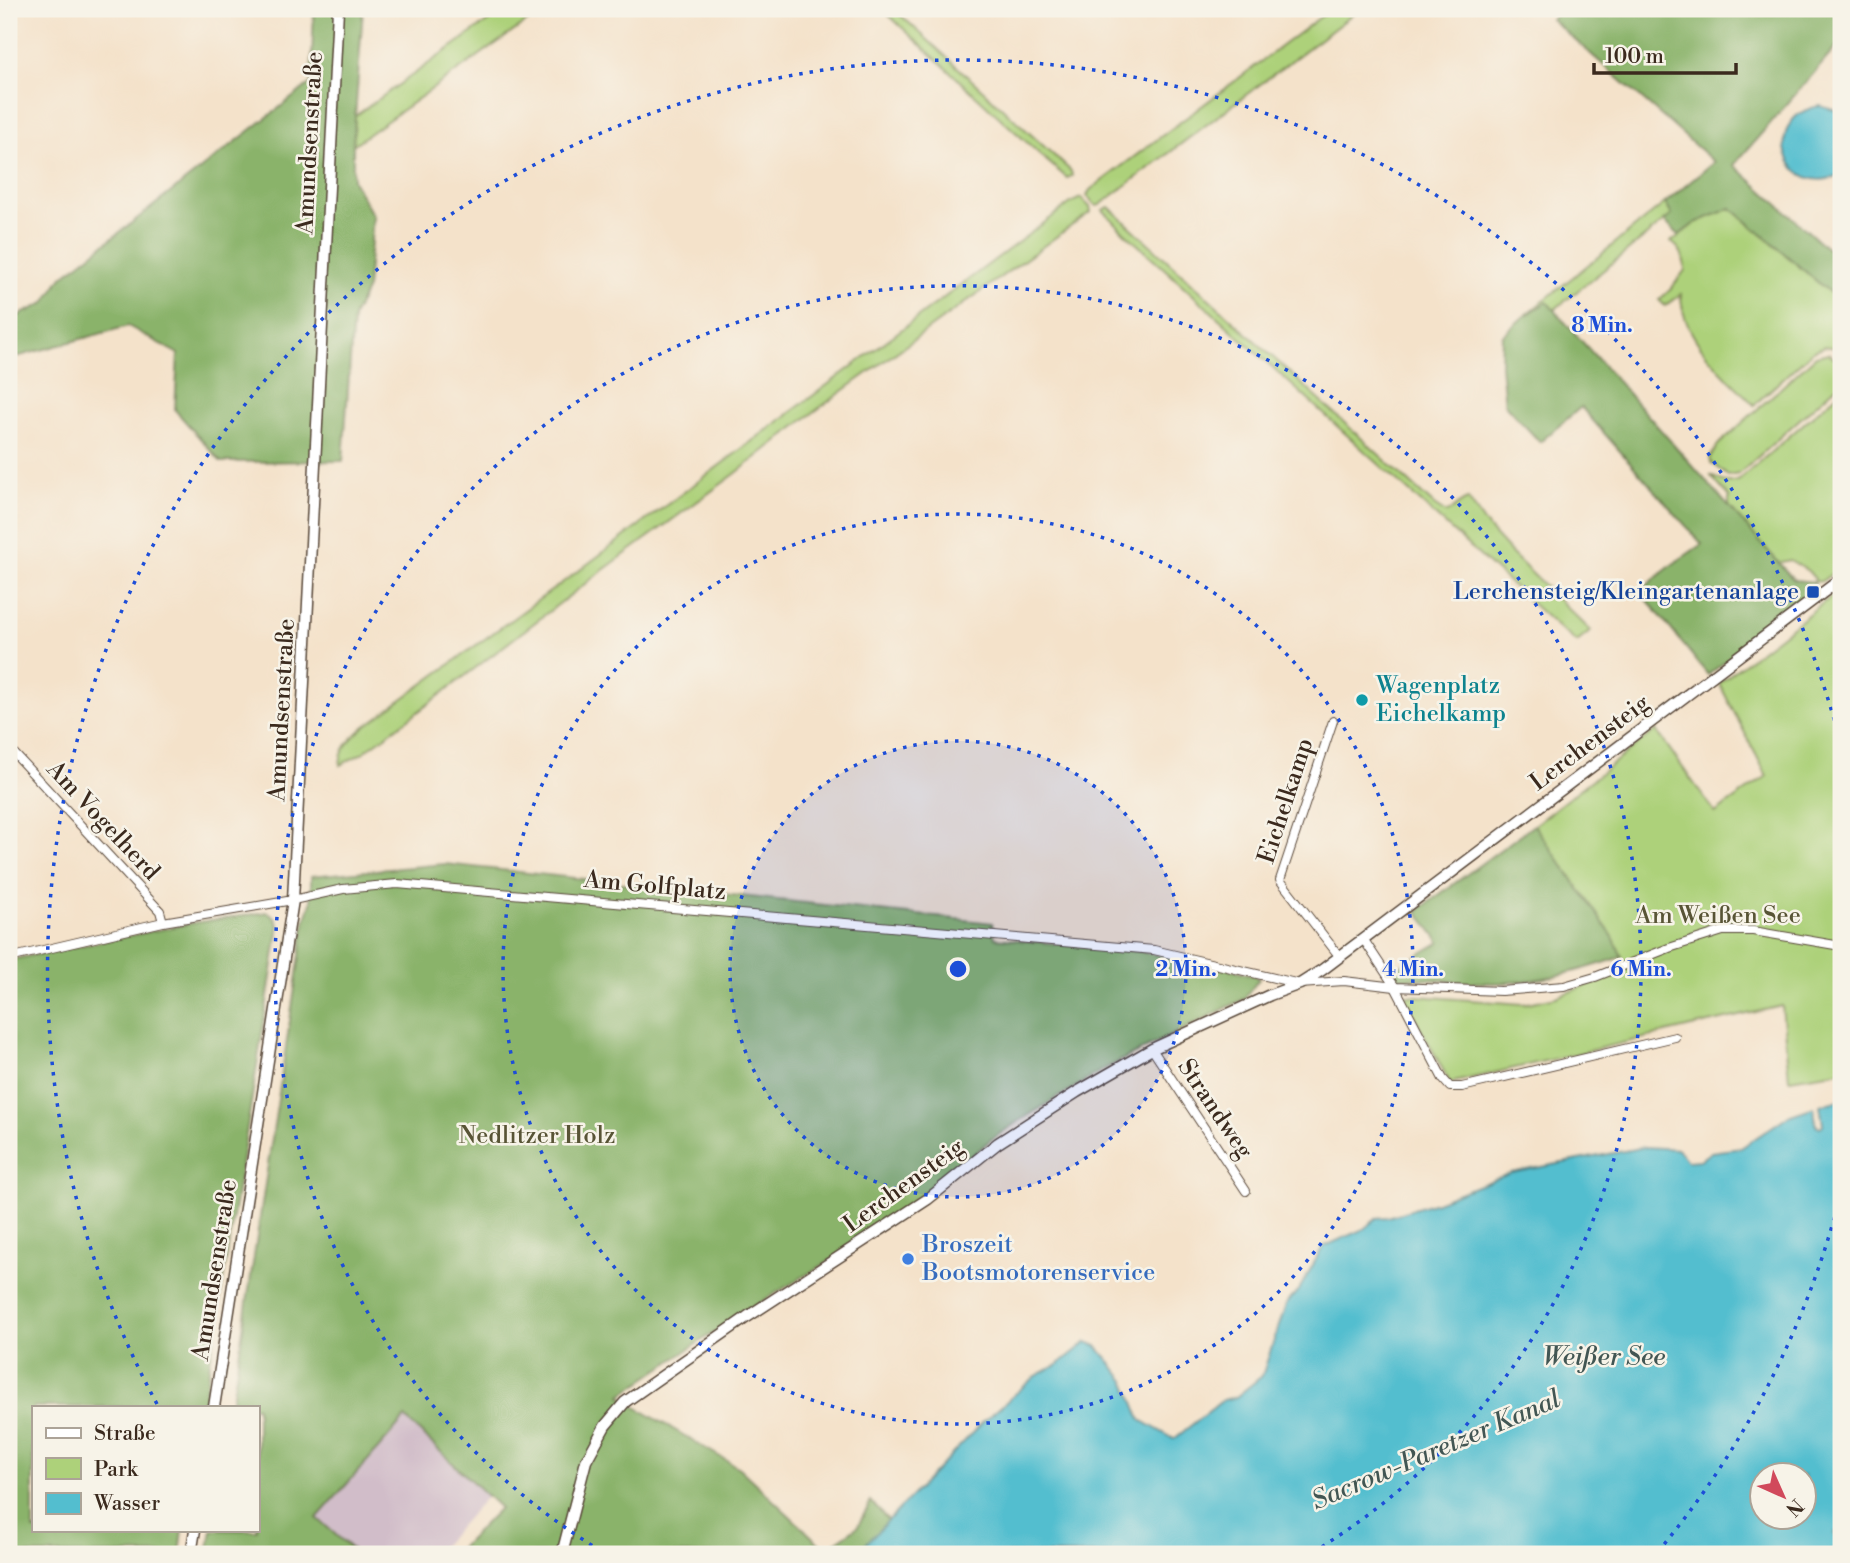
<svg xmlns="http://www.w3.org/2000/svg" width="1850" height="1563" font-family="'Libre Bodoni',serif">
  <style>
    .industrial { fill: #d1bdc9 }
    .green { fill: #add17a; stroke: #747e4c; stroke-width: 2 }
    .forest { fill: #8ab36a; stroke: #626e44; stroke-width: 2 }
    .water { fill: #53becf; stroke: #477476; stroke-width: 2; fill-rule: evenodd }
    .lines { fill: none; stroke-linecap: round; stroke-linejoin: round }
    .street-casing { stroke: #574638; stroke-width: 10 }
    .secondary-casing { stroke: #574638; stroke-width: 13 }
    .street { stroke: #fff; stroke-width: 8 }
    .secondary { stroke: #fff; stroke-width: 10 }
    .ring { fill: none; stroke: #1d4ed8; stroke-width: 3.5; stroke-dasharray: 3.5 7 }
    .transit-dot { fill: #1a4fb4; stroke: #f7f3e8; stroke-width: 2.5 }
    .culture-dot { fill: #0f9aa8; stroke: #f7f3e8; stroke-width: 2.5 }
    .shop-dot { fill: #3f7fe0; stroke: #f7f3e8; stroke-width: 2.5 }
    .labels { text-anchor: middle; dominant-baseline: central; stroke-width: 5; stroke-linejoin: round; paint-order: stroke }
    .street-label { font-size: 24px; fill: #3b2a1e; stroke: #f7f3e8 }
    .transit-label { font-size: 24px; fill: #164399; stroke: #f7f3e8; text-anchor: end }
    .culture-label { font-size: 24px; fill: #0d838f; stroke: #f7f3e8; text-anchor: start }
    .park-label { font-size: 24px; fill: #585435; stroke: #f7f3e8 }
    .shop-label { font-size: 24px; fill: #366cbe; stroke: #f7f3e8; text-anchor: start }
    .water-label { font-size: 26px; font-style: italic; fill: #425653; stroke: #f7f3e8 }
    .centre { fill: #1d4ed8; stroke: #f7f3e8; stroke-width: 3.5 }
    .ring-label { font-size: 21px; text-anchor: middle; font-weight: bold; fill: #1d4ed8; stroke: #f7f3e8; stroke-width: 5; stroke-linejoin: round; paint-order: stroke }
  </style>
  <rect width="100%" height="100%" fill="#f7f3e8"/>
  <filter id="ink" filterUnits="userSpaceOnUse"><feTurbulence type="fractalNoise" baseFrequency=".0143" numOctaves="2"/><feDisplacementMap in="SourceGraphic" scale="14" xChannelSelector="R" yChannelSelector="G"/><feConvolveMatrix kernelMatrix="1 2 1 2 8 2 1 2 1" color-interpolation-filters="sRGB"/></filter>
  <filter id="wash" filterUnits="userSpaceOnUse"><feTurbulence type="fractalNoise" baseFrequency=".00686" numOctaves="4" result="noise"/><feDisplacementMap in="SourceGraphic" scale="28" xChannelSelector="R" yChannelSelector="G"/><feGaussianBlur stdDeviation="1.57" result="paint"/><feColorMatrix in="noise" values="0 0 0 0 0 0 0 0 0 0 0 0 0 0 0 0 0 1.4 0 .05"/><feComposite in="paint" operator="in"/></filter>
  <g filter="url(#wash)">
    <rect width="100%" height="100%" fill="#f4e2ca"/>
    <path class="industrial" d="M405,1418L487,1496L435,1554H357L316,1519Z"/>
    <g class="green">
      <path d="M505,9H545L353,145L355,116Z"/>
      <path d="M882,9H894L1071,171L1072,176L1067,178L1047,161Z"/>
      <path d="M1331,9H1360L1100,205L1096,206L1087,196L1090,190Z"/>
      <path d="M1081,198L1090,207L1091,212L1085,216L814,412L735,474L602,571L410,718L361,754L340,765C341,747 351,739 364,727L581,569L1072,202Z"/>
      <path d="M1665,203L1672,215L1554,310L1547,303L1522,318Z"/>
      <path d="M1109,207L1434,505L1446,513C1456,510 1455,503 1468,499L1489,529L1511,553L1591,631L1577,642L1561,630L1125,233L1103,210Z"/>
      <path d="M1731,208L1841,302V349L1825,346L1813,351L1754,405C1725,374 1681,339 1681,294L1665,306L1659,300L1671,289L1685,270C1684,258 1682,249 1671,242L1695,223Z"/>
      <path d="M1828,353L1841,362V382L1739,474L1728,476L1711,463L1710,458L1718,445L1816,356Z"/>
      <path d="M1841,391V567L1822,581L1814,582L1815,579L1808,571L1790,560L1778,563L1729,507V497L1710,475C1720,481 1727,484 1738,481Z"/>
      <path d="M1841,589V1071L1789,1079L1782,1006L1450,1083L1403,995L1523,1004L1556,997L1627,970L1613,937L1534,825L1656,730L1715,813L1767,776L1719,683Z"/>
    </g>
    <g class="forest">
      <path d="M314,9H363L353,145V180L373,216L367,288L353,317L343,461L221,462L175,410L178,354L128,326L9,359V320L45,303L61,278L311,83Z"/>
      <path d="M1563,9H1841V42L1734,165L1841,261V302L1731,208L1695,223L1679,235L1664,221L1672,215L1665,203L1714,162L1551,19Z"/>
      <path d="M1547,302L1794,580L1814,582V588L1800,603L1708,675L1640,591L1673,564L1702,544L1581,407L1540,442L1505,405L1501,365L1502,336L1522,318Z"/>
      <path d="M1534,825L1613,937L1622,957C1580,971 1538,983 1493,983C1461,983 1427,979 1395,977L1391,971L1440,942L1417,911Z"/>
      <path d="M445,864L992,923L995,938L1137,951L1235,970L1253,975L1259,979L1244,999L1108,1067L1016,1123L989,1141L956,1170L865,1240L744,1312L621,1395L634,1406L739,1468L825,1549L857,1527L871,1502L889,1521L856,1554H455L500,1508L405,1418L317,1518L357,1554H208L212,1530H257V1407H231L305,922L311,903V876Z"/>
      <path d="M267,912L275,918L279,926L203,1407H33V1530H183L180,1554H9V960L193,923Z"/>
    </g>
    <g class="water">
      <path d="M1820,106L1841,112V174C1787,202 1757,117 1820,106Z"/>
      <path d="M1841,1100V1530L1834,1533L1839,1541L1838,1546L1826,1554H856L984,1421L1036,1376L1059,1364L1087,1342L1097,1346L1126,1382L1141,1420L1174,1439L1223,1400L1236,1397L1262,1376L1286,1305L1300,1288L1323,1247L1366,1228L1376,1218L1388,1217L1436,1202L1511,1173L1645,1147L1678,1149L1687,1161L1700,1160L1711,1152L1741,1148L1788,1116L1814,1107L1816,1125L1820,1127L1823,1125L1820,1105ZM1762,1476H1804V1518H1762Z"/>
    </g>
  </g>
  <g filter="url(#ink)">
    <g class="lines">
      <g class="street-casing">
        <g id="street">
          <path d="M1333,721L1280,880L1340,957"/>
          <path d="M9,748L160,911L163,922"/>
          <path d="M1364,940L1395,987L1443,1079L1450,1087H1462L1675,1037"/>
          <path d="M9,958L163,922L293,900L343,889L397,884L1154,950L1300,984L1344,981L1395,987L1501,991L1564,986L1595,977L1669,948L1723,931H1753L1841,946"/>
          <path d="M1152,1049L1246,1191"/>
        </g>
      </g>
      <g class="secondary-casing">
        <g id="secondary">
          <path d="M214,1407L293,900L338,9"/>
          <path d="M191,1554L195,1530"/>
          <path d="M562,1554L586,1461L605,1426L625,1402L747,1317L928,1199L998,1143L1077,1092L1152,1049L1270,995L1300,984L1322,970L1841,579"/>
        </g>
      </g>
      <use href="#street" class="street"/>
      <use href="#secondary" class="secondary"/>
    </g>
  </g>
  <circle cx="958" cy="969" r="228" fill="#1d4ed8" fill-opacity=".12"/>
  <g class="ring">
    <circle cx="958" cy="969" r="228"/>
    <circle cx="958" cy="969" r="455"/>
    <path d="M601 1551A683 683 0 1 1 1315 1551"/>
    <path d="M1840 1197A911 911 0 0 1 1661 1548M157 1404A911 911 0 1 1 1840 741"/>
  </g>
  <rect class="transit-dot" x="1806" y="585" width="14" height="14" rx="3.5"/>
  <circle class="culture-dot" cx="1362" cy="700" r="7"/>
  <circle class="shop-dot" cx="908" cy="1259" r="7"/>
  <g class="labels">
    <g class="street-label">
      <text transform="translate(310 143) rotate(-87)">Amundsenstraße</text>
      <text transform="translate(282 710) rotate(-87)">Amundsenstraße</text>
      <text transform="translate(1590 743) rotate(-37)">Lerchensteig</text>
      <text transform="translate(1286 801) rotate(-72)">Eichelkamp</text>
      <text transform="translate(103 821) rotate(47)">Am Vogelherd</text>
      <text transform="translate(655 886) rotate(5)">Am Golfplatz</text>
      <text transform="translate(1215 1109) rotate(56)">Strandweg</text>
      <text transform="translate(904 1186) rotate(-36)">Lerchensteig</text>
      <text transform="translate(215 1270) rotate(-81)">Amundsenstraße</text>
    </g>
    <g class="transit-label">
      <text x="1799" y="592">Lerchensteig/Kleingartenanlage</text>
    </g>
    <g class="culture-label">
      <text x="1376" y="686">Wagenplatz<tspan x="1376" dy="28">Eichelkamp</tspan></text>
    </g>
    <g class="park-label">
      <text x="1718" y="916">Am Weißen See</text>
      <text x="537" y="1136">Nedlitzer Holz</text>
    </g>
    <g class="shop-label">
      <text x="922" y="1245">Broszeit<tspan x="922" dy="28">Bootsmotorenservice</tspan></text>
    </g>
    <g class="water-label">
      <text x="1604" y="1357">Weißer See</text>
      <text transform="translate(1436 1450) rotate(-23)">Sacrow-Paretzer Kanal</text>
    </g>
  </g>
  <circle cx="958" cy="969" r="10" class="centre"/>
  <g class="ring-label">
    <text x="1602" y="332">8 Min.</text>
    <text x="1186" y="976">2 Min.</text>
    <text x="1413" y="976">4 Min.</text>
    <text x="1641" y="976">6 Min.</text>
  </g>
  <rect width="1850" height="1563" fill="none" stroke="#f7f3e8" stroke-width="35"/>
  <rect x="32" y="1406" width="228" height="126" fill="#f7f3e8" stroke="#aca397" stroke-width="2"/>
  <rect x="46" y="1428" width="35" height="10" fill="#ffffff" stroke="#aca397" stroke-width="2"/>
  <text x="94" y="1440" font-size="21" fill="#3b2a1e">Straße</text>
  <rect x="46" y="1458" width="35" height="21" fill="#add17a" stroke="#aca397" stroke-width="2"/>
  <text x="94" y="1476" font-size="21" fill="#3b2a1e">Park</text>
  <rect x="46" y="1493" width="35" height="21" fill="#53becf" stroke="#aca397" stroke-width="2"/>
  <text x="94" y="1510" font-size="21" fill="#3b2a1e">Wasser</text>
  <g transform="translate(1783 1496) rotate(135)"><circle r="33" fill="#f7f3e8" stroke="#aca397" stroke-width="2"/>
  <path d="M0-5L12 26L0 18L-12 26Z" fill="#d1495b"/>
  <text y="-10" font-size="19" font-weight="bold" text-anchor="middle" fill="#3b2a1e">N</text>
  </g>
  <path d="M1594 63v10h142v-10" fill="none" stroke="#3b2a1e" stroke-width="3.5"/>
  <text x="1605" y="63" font-size="21" fill="#3b2a1e" stroke="#f7f3e8" stroke-width="5" paint-order="stroke">100 m</text>
</svg>
